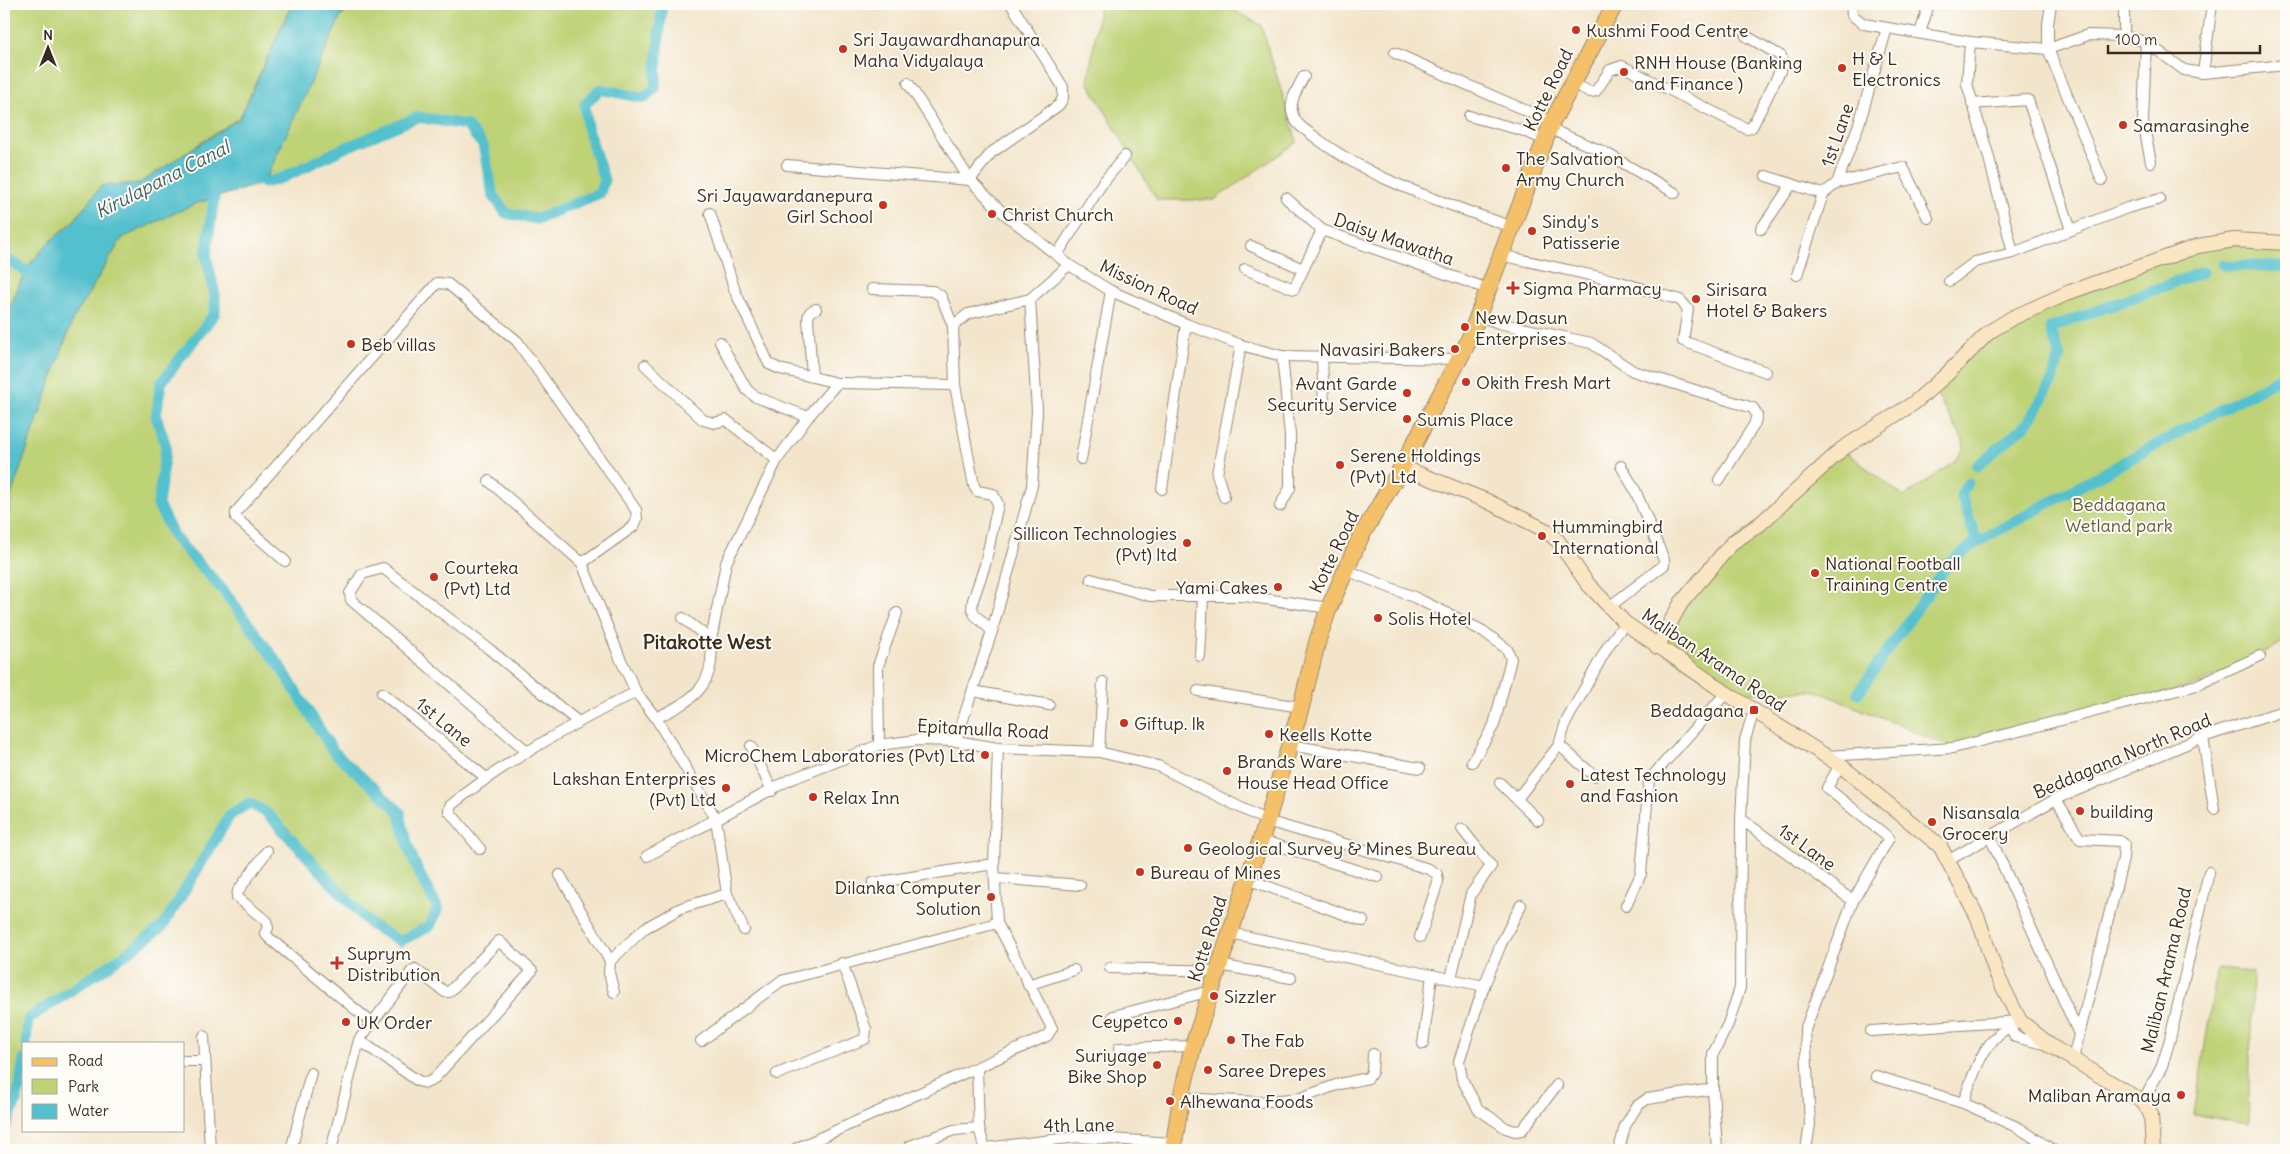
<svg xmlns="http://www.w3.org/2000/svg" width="2290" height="1154" font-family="Delius,sans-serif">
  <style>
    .green { fill: #bed276; stroke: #7c7e4a }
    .water { fill: #53c0cd; stroke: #477576 }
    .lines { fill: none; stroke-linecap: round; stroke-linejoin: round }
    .canal { stroke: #53c0cd; stroke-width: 11 }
    .street-casing { stroke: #978874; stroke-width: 12 }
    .secondary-casing { stroke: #978874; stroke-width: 16 }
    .primary-casing { stroke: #978874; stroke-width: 18 }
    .street { stroke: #fff; stroke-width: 10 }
    .secondary { stroke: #fbe6c3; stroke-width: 14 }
    .primary { stroke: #f4c16a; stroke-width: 16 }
    .poi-dot { fill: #c8321e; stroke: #fdfcf7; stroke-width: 2 }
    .labels { text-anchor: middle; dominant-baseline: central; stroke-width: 4; stroke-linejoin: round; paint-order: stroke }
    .poi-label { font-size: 18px; fill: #3b2a1e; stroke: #fdfcf7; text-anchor: start }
    .street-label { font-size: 18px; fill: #3b2a1e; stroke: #fdfcf7 }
    .park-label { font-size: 18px; fill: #625c38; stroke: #fdfcf7 }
    .water-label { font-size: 19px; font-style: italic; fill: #435e5b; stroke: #fdfcf7 }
    .quarter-label { font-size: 20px; font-weight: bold; fill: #3b2a1e; stroke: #fdfcf7 }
  </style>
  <rect width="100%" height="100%" fill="#fdfcf7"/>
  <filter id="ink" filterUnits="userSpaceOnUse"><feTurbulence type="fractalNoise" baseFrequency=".02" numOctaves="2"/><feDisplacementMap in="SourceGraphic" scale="10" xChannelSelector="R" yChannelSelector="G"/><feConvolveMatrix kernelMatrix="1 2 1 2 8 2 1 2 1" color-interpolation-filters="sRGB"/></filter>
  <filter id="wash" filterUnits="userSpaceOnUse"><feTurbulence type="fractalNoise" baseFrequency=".0096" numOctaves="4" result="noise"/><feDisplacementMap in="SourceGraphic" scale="20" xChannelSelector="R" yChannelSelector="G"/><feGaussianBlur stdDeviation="1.12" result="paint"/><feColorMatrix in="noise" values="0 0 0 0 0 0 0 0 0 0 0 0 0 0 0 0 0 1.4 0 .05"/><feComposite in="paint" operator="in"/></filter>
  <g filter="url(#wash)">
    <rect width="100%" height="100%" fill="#f3e5cb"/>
    <g class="green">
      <path d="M4,4H292L240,117L140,183L101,186L73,222L47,244L25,270L4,324Z"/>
      <path d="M352,4H662L655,88L644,98L600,89L585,104L587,127L604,180L600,193L537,219L506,213L493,195L483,145L466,125L418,117L342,149L282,178L264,183L340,18Z"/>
      <path d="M1100,4H1222L1261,25L1297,142L1214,200H1157L1088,82Z"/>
      <path d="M214,198L206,255L215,295V313L161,383L156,416L166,446L158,505L174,537L222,589L280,666L333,751L400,812C405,848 420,877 438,908L430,926L400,941L371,925L267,813L249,803L230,815L163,926L123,956L28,1019L17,1099L4,1131V542L12,492L73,319L122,238L194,204Z"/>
      <path d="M2286,243V640L2260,656L2196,685L1953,748L1817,691L1726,693L1657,647L1733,542L1842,449L1904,497L1954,462L1964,448L1963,440L1932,387L1989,332L2198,246Z"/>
      <path d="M2217,969L2253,972L2248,1124L2194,1114Z"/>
    </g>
    <path class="water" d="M292,4H352L340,18L264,183L194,204L122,238L73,319L12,492L4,542V324L25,270L47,244L73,222L101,186L140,183L240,118Z"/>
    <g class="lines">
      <g class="canal">
        <path d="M264,183L282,178L342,149L418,117L466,125L483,145L493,195L506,213L537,219L600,193L604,180L587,127L585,104L600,89L644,98L655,88L662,4"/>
        <path d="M4,257L25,270L37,280"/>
        <path d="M2223,265L2286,267"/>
        <path d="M1977,466L2028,423L2052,381L2060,356L2050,328L2203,272"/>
        <path d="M1968,483L1961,495L1977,542"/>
        <path d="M1858,693L1948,564L1977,542L2285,375"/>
        <path d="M26,1043L28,1019L123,956L163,926L230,815L249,803L267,813L371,925L400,941L430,926L438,908C420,877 405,848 400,812L333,751L280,666L222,589L174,537L158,505L166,446L156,416L161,383L215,313V295L206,255L214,198"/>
        <path d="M4,1131L17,1099L24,1059"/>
      </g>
    </g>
  </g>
  <g filter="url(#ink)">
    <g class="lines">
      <g class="street-casing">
        <g id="street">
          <path d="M1851,4L1852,15L1864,24L1970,42L2048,49L2088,35L2124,36L2146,42L2184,70L2203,73L2286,65"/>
          <path d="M2051,4L2048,24V49L2102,180"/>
          <path d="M2124,4V36"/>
          <path d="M1920,33L1929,4"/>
          <path d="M1970,42L1967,84L1988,154L2013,253"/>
          <path d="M2146,42L2143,122L2151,162"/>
          <path d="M1395,53L1552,122"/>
          <path d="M2203,73L2212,4"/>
          <path d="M1304,76C1298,88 1288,102 1293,115C1296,124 1304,129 1311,134C1369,180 1443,202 1512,227"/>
          <path d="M908,83L970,180L1001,211L1069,265L1111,291L1186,324L1241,345L1282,356L1459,359"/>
          <path d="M1572,83L1590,92L1596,91L1610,70L1622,66L1747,129L1752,127L1783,65L1781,56L1746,36"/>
          <path d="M1972,104L2028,100L2071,230"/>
          <path d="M1469,116L1521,130L1545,140"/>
          <path d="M1550,129L1604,152L1675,193"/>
          <path d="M787,165L970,180L991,153L1059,105L1063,98V87L1011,4"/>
          <path d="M1766,176L1823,194"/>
          <path d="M1837,183L1903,167L1928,218"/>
          <path d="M1286,198L1322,230"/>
          <path d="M710,213L735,291L769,364L780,369L837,383L808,417L777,460L726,563L711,640"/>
          <path d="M1761,229L1792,184"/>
          <path d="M1251,246L1303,269"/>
          <path d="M1057,255L1101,185L1125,156"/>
          <path d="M1500,255L1617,281L1680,300L1688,309L1683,341L1766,372"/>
          <path d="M1245,269L1294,289L1322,230L1488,289"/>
          <path d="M1797,275L1823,194L1837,183L1859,124L1887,28"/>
          <path d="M1949,281L1975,262L2013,253L2127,208L2160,199"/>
          <path d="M872,289L933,291L941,296L953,326"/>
          <path d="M1480,316L1499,323L1591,343L1633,371L1753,408L1757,415L1754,425L1719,480"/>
          <path d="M720,342L747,390L756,397L808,417"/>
          <path d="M1322,357L1324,407"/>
          <path d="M645,365L703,420L714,423L726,420L777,460"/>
          <path d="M812,377L808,318L810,312L816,309"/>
          <path d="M837,383L955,385L953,326L968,314L1030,299L1069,265"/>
          <path d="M955,385L974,486L977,491L993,494L998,504L985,565L973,600L972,608L975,615L992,631"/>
          <path d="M1081,459L1111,291"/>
          <path d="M489,481L582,563L620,658L636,692L656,718L716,819L727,894L744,930"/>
          <path d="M1162,489L1186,324"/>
          <path d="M1224,497L1217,474L1241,345"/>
          <path d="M1280,506L1290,488V435L1282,356"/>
          <path d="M285,561L236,518V512L437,283L448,284L517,341L636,510L637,519L634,526L582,563"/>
          <path d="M1346,570L1416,598L1483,631L1507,649L1511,659L1494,725L1472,762"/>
          <path d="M1091,579L1150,596H1244L1329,608"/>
          <path d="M1609,607L1664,565V560L1635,490L1621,466"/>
          <path d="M1200,656L1203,598"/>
          <path d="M973,691L1049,705"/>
          <path d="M1198,691L1301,707"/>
          <path d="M382,693L485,777"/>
          <path d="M656,718C693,700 716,686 711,640L683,618"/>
          <path d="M2203,737L2214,809"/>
          <path d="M956,741L992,631L1032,486L1037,411L1030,299"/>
          <path d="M879,745L878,666L897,613"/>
          <path d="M1290,745L1420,768"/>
          <path d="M1559,745L1594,776"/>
          <path d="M751,746L772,791"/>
          <path d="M528,752L351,600L350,593L362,574L383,568L489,649L577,721"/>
          <path d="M1099,752L1103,682"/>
          <path d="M1827,756L1953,748L2197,685L2260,656"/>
          <path d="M1500,783L1538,820"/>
          <path d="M1517,799L1559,745L1566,722L1581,695L1608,646L1625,623"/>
          <path d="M2056,799L2080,839L2120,841L2124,844L2123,859L2073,1059"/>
          <path d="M1741,819L1853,901"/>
          <path d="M1990,837L2079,1034"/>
          <path d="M1260,840L1378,877"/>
          <path d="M480,849L449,811L450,806C507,760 571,725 636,692"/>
          <path d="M267,851L238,891L237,897L266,921L268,928L265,933L269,938L372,1023"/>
          <path d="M647,856L789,780L879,745L918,740L956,741L998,748L1099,752L1158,766L1267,821L1429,869L1437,874L1438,882L1420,937"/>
          <path d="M1949,860L2056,799L2203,737L2286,710"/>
          <path d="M560,875L610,961"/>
          <path d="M996,878L1080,885"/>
          <path d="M1247,879L1363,921"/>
          <path d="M873,883L994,864"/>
          <path d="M1626,906L1641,874L1649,780L1726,693"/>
          <path d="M1230,933L1484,986L1459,1061L1462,1079L1478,1109L1506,1128L1515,1131L1522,1130L1557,1085"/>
          <path d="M1219,965L1291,978"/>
          <path d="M1110,968L1217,971"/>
          <path d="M1451,978L1471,894L1491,866L1462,829"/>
          <path d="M1028,985L1074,970"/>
          <path d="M1484,986L1501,944L1521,905"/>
          <path d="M614,992L609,973L610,961L645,928L681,908L727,894"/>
          <path d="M1113,1016L1211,991"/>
          <path d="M2010,1026L2015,1037L2048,1045"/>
          <path d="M1871,1031L2020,1021"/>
          <path d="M204,1036L210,1150"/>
          <path d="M701,1041L781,981L997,923"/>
          <path d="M1423,1044L1432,975"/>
          <path d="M1119,1048L1193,1046"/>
          <path d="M184,1061H205"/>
          <path d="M977,1068L979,1128L985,1150"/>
          <path d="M777,1074L865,1039L866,1029L842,963"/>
          <path d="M1876,1076L1963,1103L2019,1128L2053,1150"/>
          <path d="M1181,1098L1258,1102L1301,1098L1339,1084L1368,1078L1372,1072L1373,1054"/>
          <path d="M2143,1102L2162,1066L2170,1039L2209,872"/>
          <path d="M1963,1103C1975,1071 1983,1037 2017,1023"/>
          <path d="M910,1146L954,1130L979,1128"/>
          <path d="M986,1148L1077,1137L1173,1143"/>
          <path d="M795,1149L1047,1036L1052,1028L997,923L994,864L998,748"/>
          <path d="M291,1150L311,1073"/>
          <path d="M331,1150L359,1040L412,971L415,969L445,992H449L499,941L532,971L433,1080L426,1083L418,1081L359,1040"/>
          <path d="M1619,1150L1625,1126L1637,1106L1647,1099L1713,1089"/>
          <path d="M1717,1150L1713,1089V1054L1728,1024L1740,988L1741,819L1745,740L1754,710"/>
          <path d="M1806,1150L1810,1124L1805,1030L1853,901L1889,838L1827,788L1840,765"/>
        </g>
      </g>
      <g class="secondary-casing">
        <g id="secondary">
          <path d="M1402,467L1487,501L1547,531L1558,541L1587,583L1625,623L1726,693L1840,765L1940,846L1978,918L1996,973L2020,1021L2051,1046L2143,1102L2151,1114L2153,1150"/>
          <path d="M1657,647L1681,603L1733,542L1760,524L1842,449L1914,403L1946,375L1989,332L2012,318L2070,292L2198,246L2234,240L2286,243"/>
        </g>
      </g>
      <g class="primary-casing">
        <path id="primary" d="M1173,1150L1181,1098L1193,1046L1267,821L1301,707L1318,639L1329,608L1360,538L1402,467L1468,342L1552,122L1615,4"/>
      </g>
      <use href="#street" class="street"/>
      <use href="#secondary" class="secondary"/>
      <use href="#primary" class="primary"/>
    </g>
  </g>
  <g class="poi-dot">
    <circle cx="1576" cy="30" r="5"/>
    <circle cx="843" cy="49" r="5"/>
    <circle cx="1842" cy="68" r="5"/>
    <circle cx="1624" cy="72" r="5"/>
    <circle cx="2123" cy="125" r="5"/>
    <circle cx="1506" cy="168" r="5"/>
    <circle cx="883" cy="205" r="5"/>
    <circle cx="992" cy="214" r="5"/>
    <circle cx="1532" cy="231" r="5"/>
    <path d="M1510.5 280.5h5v5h5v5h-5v5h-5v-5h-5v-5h5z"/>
    <circle cx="1696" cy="299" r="5"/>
    <circle cx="1465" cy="327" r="5"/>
    <circle cx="351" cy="344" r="5"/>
    <circle cx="1455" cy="349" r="5"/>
    <circle cx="1466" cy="382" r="5"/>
    <circle cx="1407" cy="393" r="5"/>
    <circle cx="1407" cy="419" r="5"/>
    <circle cx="1340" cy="465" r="5"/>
    <circle cx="1542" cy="536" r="5"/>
    <circle cx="1187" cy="543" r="5"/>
    <circle cx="1815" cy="573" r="5"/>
    <circle cx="434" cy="577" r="5"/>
    <circle cx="1278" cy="587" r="5"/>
    <circle cx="1378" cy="618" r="5"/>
    <rect x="1749" y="705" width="10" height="10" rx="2.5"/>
    <circle cx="1124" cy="723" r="5"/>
    <circle cx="1269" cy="734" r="5"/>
    <circle cx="985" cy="755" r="5"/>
    <circle cx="1227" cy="771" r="5"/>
    <circle cx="1570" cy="784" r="5"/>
    <circle cx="726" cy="788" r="5"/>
    <circle cx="813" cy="797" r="5"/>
    <circle cx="2080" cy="811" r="5"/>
    <circle cx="1932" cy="822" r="5"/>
    <circle cx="1188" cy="848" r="5"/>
    <circle cx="1140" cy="872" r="5"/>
    <circle cx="991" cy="897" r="5"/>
    <path d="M334.5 955.5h5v5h5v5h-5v5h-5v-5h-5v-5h5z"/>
    <circle cx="1214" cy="996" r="5"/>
    <circle cx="1178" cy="1021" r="5"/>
    <circle cx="346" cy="1022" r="5"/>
    <circle cx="1231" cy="1040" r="5"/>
    <circle cx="1157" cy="1065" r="5"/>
    <circle cx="1208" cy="1070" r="5"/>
    <circle cx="2181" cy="1095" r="5"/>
    <circle cx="1170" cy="1101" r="5"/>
  </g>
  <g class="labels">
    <g class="poi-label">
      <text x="1586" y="30">Kushmi Food Centre</text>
      <text x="853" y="39">Sri Jayawardhanapura<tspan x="853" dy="21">Maha Vidyalaya</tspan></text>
      <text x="1852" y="58">H &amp; L<tspan x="1852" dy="21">Electronics</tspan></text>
      <text x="1634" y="62">RNH House (Banking<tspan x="1634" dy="21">and Finance )</tspan></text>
      <text x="2133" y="125">Samarasinghe</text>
      <text x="1516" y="158">The Salvation<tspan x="1516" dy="21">Army Church</tspan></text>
      <text x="873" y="195" text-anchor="end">Sri Jayawardanepura<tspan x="873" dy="21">Girl School</tspan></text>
      <text x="1002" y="214">Christ Church</text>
      <text x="1542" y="221">Sindy's<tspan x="1542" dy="21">Patisserie</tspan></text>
      <text x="1523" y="288">Sigma Pharmacy</text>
      <text x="1706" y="289">Sirisara<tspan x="1706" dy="21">Hotel &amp; Bakers</tspan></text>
      <text x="1475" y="317">New Dasun<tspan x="1475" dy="21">Enterprises</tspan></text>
      <text x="361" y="344">Beb villas</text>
      <text x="1445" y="349" text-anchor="end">Navasiri Bakers</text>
      <text x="1476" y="382">Okith Fresh Mart</text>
      <text x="1397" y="383" text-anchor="end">Avant Garde<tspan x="1397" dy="21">Security Service</tspan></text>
      <text x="1417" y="419">Sumis Place</text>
      <text x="1350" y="455">Serene Holdings<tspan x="1350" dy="21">(Pvt) Ltd</tspan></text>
      <text x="1552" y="526">Hummingbird<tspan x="1552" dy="21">International</tspan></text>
      <text x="1177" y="533" text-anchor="end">Sillicon Technologies<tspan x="1177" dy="21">(Pvt) ltd</tspan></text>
      <text x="1825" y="563">National Football<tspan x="1825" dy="21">Training Centre</tspan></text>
      <text x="444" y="567">Courteka<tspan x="444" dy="21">(Pvt) Ltd</tspan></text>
      <text x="1268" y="587" text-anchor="end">Yami Cakes</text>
      <text x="1388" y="618">Solis Hotel</text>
      <text x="1744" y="710" text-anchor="end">Beddagana</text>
      <text x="1134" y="723">Giftup. lk</text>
      <text x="1279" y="734">Keells Kotte</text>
      <text x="975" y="755" text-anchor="end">MicroChem Laboratories (Pvt) Ltd</text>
      <text x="1237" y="761">Brands Ware<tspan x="1237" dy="21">House Head Office</tspan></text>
      <text x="1580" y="774">Latest Technology<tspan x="1580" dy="21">and Fashion</tspan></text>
      <text x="716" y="778" text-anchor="end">Lakshan Enterprises<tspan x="716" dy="21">(Pvt) Ltd</tspan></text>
      <text x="823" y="797">Relax Inn</text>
      <text x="2090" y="811">building</text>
      <text x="1942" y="812">Nisansala<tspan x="1942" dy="21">Grocery</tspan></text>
      <text x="1198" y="848">Geological Survey &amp; Mines Bureau</text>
      <text x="1150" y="872">Bureau of Mines</text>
      <text x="981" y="887" text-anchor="end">Dilanka Computer<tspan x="981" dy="21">Solution</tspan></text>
      <text x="347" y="953">Suprym<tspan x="347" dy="21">Distribution</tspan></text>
      <text x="1224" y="996">Sizzler</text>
      <text x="1168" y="1021" text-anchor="end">Ceypetco</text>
      <text x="356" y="1022">UK Order</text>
      <text x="1241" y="1040">The Fab</text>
      <text x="1147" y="1055" text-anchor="end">Suriyage<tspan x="1147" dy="21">Bike Shop</tspan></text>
      <text x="1218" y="1070">Saree Drepes</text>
      <text x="2171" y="1095" text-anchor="end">Maliban Aramaya</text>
      <text x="1180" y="1101">Alhewana Foods</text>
    </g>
    <g class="street-label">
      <text transform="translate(1548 90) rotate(-64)">Kotte Road</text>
      <text transform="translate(1837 135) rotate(-71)">1st Lane</text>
      <text transform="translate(1394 239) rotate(19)">Daisy Mawatha</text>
      <text transform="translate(1149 287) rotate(25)">Mission Road</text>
      <text transform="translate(1334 552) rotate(-64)">Kotte Road</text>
      <text transform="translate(1714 660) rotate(34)">Maliban Arama Road</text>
      <text transform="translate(444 722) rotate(39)">1st Lane</text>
      <text transform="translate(983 729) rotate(3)">Epitamulla Road</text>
      <text transform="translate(2122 756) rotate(-23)">Beddagana North Road</text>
      <text transform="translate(1807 847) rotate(36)">1st Lane</text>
      <text transform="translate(1207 939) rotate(-72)">Kotte Road</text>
      <text transform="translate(2166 970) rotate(-77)">Maliban Arama Road</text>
      <text transform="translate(1079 1125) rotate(-1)">4th Lane</text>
    </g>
    <g class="park-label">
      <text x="2119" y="504">Beddagana<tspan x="2119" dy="21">Wetland park</tspan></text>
    </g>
    <g class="water-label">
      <text transform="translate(162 179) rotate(-27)">Kirulapana Canal</text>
    </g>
    <g class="quarter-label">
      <text x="707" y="641">Pitakotte West</text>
    </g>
  </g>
  <rect width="2290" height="1154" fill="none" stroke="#fdfcf7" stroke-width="20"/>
  <rect x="22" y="1042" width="162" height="90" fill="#fdfcf7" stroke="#afa8a0"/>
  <rect x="32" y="1058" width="25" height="8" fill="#f4c16a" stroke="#afa8a0"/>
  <text x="68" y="1066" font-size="15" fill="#3b2a1e">Road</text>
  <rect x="32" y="1079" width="25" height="15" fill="#bed276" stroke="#afa8a0"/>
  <text x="68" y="1092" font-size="15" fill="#3b2a1e">Park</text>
  <rect x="32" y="1104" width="25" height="15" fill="#53c0cd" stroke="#afa8a0"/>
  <text x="68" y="1116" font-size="15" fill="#3b2a1e">Water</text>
  <g transform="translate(48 48)" stroke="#fdfcf7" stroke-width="4" paint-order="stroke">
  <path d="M0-4L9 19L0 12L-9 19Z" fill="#3b2a1e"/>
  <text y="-8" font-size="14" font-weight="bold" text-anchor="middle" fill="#3b2a1e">N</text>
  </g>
  <path d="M2108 45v8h152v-8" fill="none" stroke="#3b2a1e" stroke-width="2.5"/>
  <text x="2115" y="45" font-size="15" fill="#3b2a1e" stroke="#fdfcf7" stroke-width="4" paint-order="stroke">100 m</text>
</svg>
